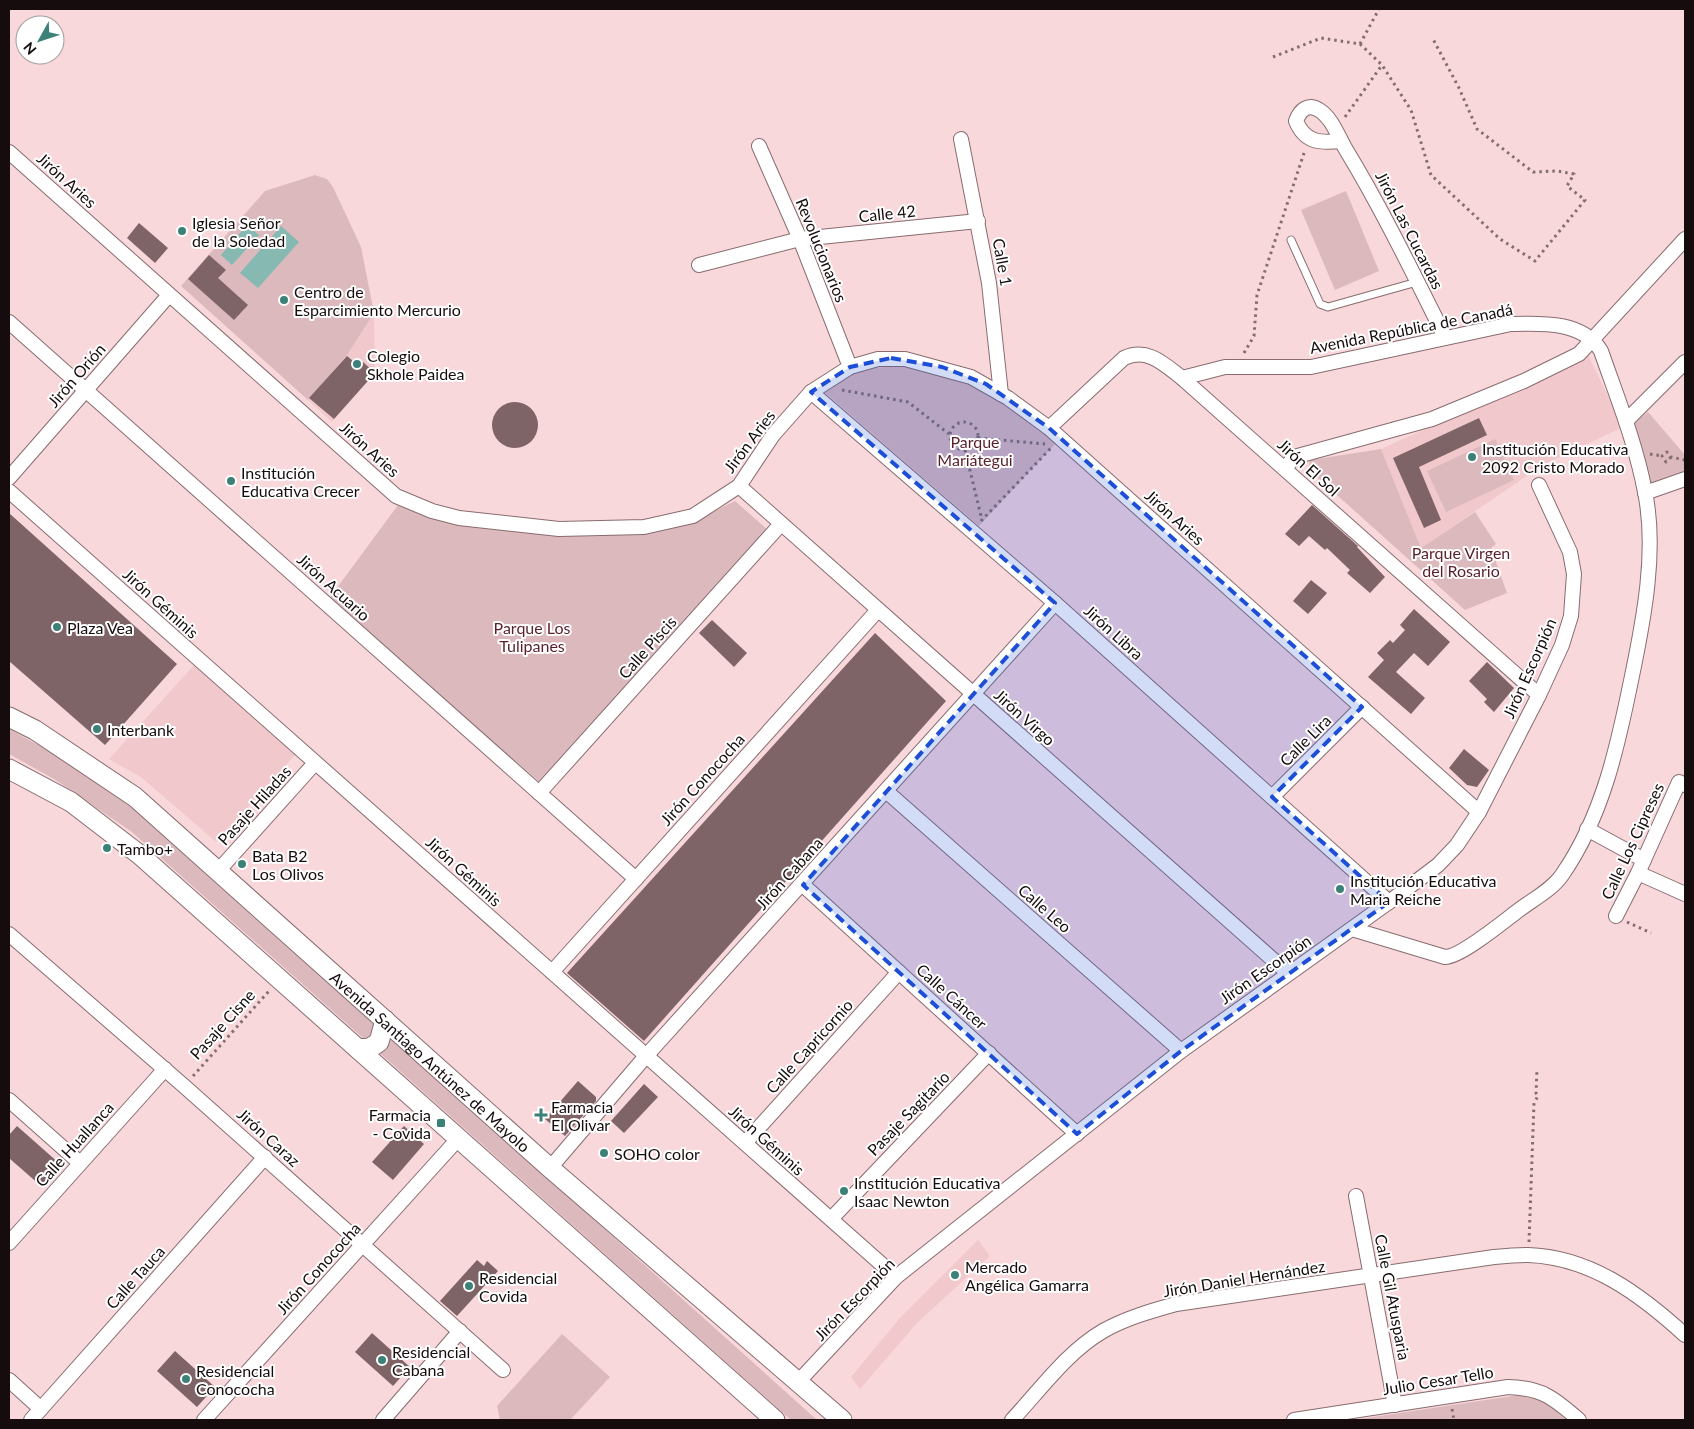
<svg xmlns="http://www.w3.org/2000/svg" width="1694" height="1429" font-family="Lato,sans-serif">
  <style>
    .built { fill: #f1c9cd }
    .green { fill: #dcb9bd }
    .water { fill: #85b9b1 }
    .building { fill: #7f6467 }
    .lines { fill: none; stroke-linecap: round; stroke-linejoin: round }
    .service-casing { stroke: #886c6f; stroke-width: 9 }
    .minor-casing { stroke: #886c6f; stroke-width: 16 }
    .secondary-casing { stroke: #886c6f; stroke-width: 21 }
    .path { stroke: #826d70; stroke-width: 3; stroke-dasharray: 2.5 4; stroke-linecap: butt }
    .service { stroke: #fff; stroke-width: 7 }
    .minor { stroke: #fff; stroke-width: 14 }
    .secondary { stroke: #fff; stroke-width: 19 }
    .marked { fill: #1d4ed8; fill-opacity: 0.2; stroke: #1d4ed8; stroke-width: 4; stroke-dasharray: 10 6; stroke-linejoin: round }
    .poi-dot { fill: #3b8178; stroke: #fff; stroke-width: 2 }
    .labels { text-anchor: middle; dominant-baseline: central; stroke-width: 4; stroke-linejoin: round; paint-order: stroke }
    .street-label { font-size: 16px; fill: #160c0d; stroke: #fff }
    .poi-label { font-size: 16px; fill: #160c0d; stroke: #fff; text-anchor: start }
    .park-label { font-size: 16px; fill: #591f2b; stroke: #fff }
  </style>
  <rect width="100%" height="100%" fill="#f9d8dc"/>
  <g class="built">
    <path d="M374,313L375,373L332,422L308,400L347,355Z"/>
    <path d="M1588,355L1623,427L1543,465L1421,548L1381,449Z"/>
    <path d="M194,665L295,755L216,842L142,778L109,759Z"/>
    <path d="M978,1240L990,1256L917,1323L860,1389L851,1377L900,1318Z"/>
  </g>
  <g class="green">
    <path d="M315,175L327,179L333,187L361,247L374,313L347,355L308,400L181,286L265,191Z"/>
    <path d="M1346,191L1379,271L1335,290L1301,210Z"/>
    <path d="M897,365C925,370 956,375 982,389C1009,403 1033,424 1056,443L979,526L823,391C844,372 869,369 897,365Z"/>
    <path d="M1648,412L1685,455V473L1651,485L1632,425Z"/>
    <path d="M1495,439L1514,480L1446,512L1427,471Z"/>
    <path d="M1381,449L1421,548L1475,512L1496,544L1491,548L1507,593L1465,610L1308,469L1310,460Z"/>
    <path d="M735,501L768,530L541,783L328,600L398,505L453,519L539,531L700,518Z"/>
    <path d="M9,729L75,765L135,807L817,1420H791L132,832L54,779L9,754Z"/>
    <path d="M562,1334L610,1377L570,1420H500L497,1406Z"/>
    <path d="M1519,1395C1540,1396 1551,1406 1566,1420H1353Z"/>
  </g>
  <g class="water">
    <path d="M247,225L259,235L232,265L221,255Z"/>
    <path d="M281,226L299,242L258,288L240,273Z"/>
  </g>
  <g class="building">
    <path d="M139,223L168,248L155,263L127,238Z"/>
    <path d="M209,255L226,270L218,278L248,305L234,320L188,279Z"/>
    <path d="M347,356L359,366L363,362L375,373L334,419L309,398Z"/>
    <circle cx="515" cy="425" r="23"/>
    <path d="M1479,418L1487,435L1419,467L1441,520L1424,528L1393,458Z"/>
    <path d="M1312,505L1358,546L1357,547L1385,577L1370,593L1347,573L1350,570L1327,548L1325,550L1309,536L1299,546L1285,534Z"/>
    <path d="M9,513L177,664L105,745L9,661Z"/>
    <path d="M1311,580L1327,593L1308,614L1293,601Z"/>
    <path d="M1414,609L1450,642L1428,666L1414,653L1396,672L1425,698L1411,714L1368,677L1384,660L1377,653L1390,640L1393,643L1405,630L1400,625Z"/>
    <path d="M712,620L747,653L734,667L699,633Z"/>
    <path d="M875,633L946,701L644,1041L567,973Z"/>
    <path d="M1487,662L1514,688L1494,712L1484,702L1487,699L1469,681Z"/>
    <path d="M1464,749L1489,770L1477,787L1467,785L1449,768Z"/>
    <path d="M578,1081L596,1097V1101L565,1136L545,1119Z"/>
    <path d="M644,1084L658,1097L624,1133L611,1121Z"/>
    <path d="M17,1126L60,1164L41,1186L9,1158V1135Z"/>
    <path d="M404,1126L424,1144L393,1180L372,1162Z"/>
    <path d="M477,1260L484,1266L487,1261L498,1271L457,1316L440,1301Z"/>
    <path d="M372,1333L410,1367L393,1386L355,1352Z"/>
    <path d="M175,1351L215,1387L197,1407L157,1371Z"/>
  </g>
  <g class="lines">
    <g class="service-casing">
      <path id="service" d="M1291,240L1320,304L1328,307L1417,282"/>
    </g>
    <g class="minor-casing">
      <g id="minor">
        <path d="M961,139L989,283L1001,394"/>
        <path d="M1341,141C1320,143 1305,143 1296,121C1300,110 1308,103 1319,110C1332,118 1338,136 1345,148C1382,209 1413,273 1445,337"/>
        <path d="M759,146L800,239L850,367"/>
        <path d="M9,152L396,496L432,511L459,518L559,529L644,527L693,516L739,486L773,435L811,392L850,367L878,359H905L971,377L1008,398L1049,428L1479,812"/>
        <path d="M699,265L800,239L978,221"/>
        <path d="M9,322L636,879"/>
        <path d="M1182,378L1225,367H1311L1511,324C1542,323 1583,321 1601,351C1617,397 1636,444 1645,492C1657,550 1644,618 1632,676C1618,745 1603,816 1562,875C1552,890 1530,901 1515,913C1502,923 1460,957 1445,957L1352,929"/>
        <path d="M811,392L1055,603L1389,902"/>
        <path d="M1626,421L1685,362"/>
        <path d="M1049,428L1124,358C1147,347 1164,364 1182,378L1539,695"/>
        <path d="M1285,469L1294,457L1432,419L1524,381L1579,354L1685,239"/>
        <path d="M9,478L169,295"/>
        <path d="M739,486L1288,973"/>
        <path d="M9,491L896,1277"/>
        <path d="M1645,493L1685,479"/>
        <path d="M886,791L1181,1051"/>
        <path d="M539,793L781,524"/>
        <path d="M1272,797L1362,707"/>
        <path d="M1587,829L1644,860"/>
        <path d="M218,871L315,763"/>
        <path d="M1638,873L1685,894"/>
        <path d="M803,885L1077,1134"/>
        <path d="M1616,916L1638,873L1679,782L1685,785"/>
        <path d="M9,934L184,1086L503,1370"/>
        <path d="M552,972L878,610"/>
        <path d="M9,1100L80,1163"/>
        <path d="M745,1143L899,972"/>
        <path d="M550,1168L646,1056L1055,603"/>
        <path d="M1356,1196L1395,1405"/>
        <path d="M831,1219L989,1053"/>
        <path d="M9,1243L165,1069"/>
        <path d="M9,1380L41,1409"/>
        <path d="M798,1382L896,1277L1181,1051L1389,902L1438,865L1457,845L1479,812L1539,695L1562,645L1571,616L1574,574L1570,552L1539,485"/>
        <path d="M31,1420L265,1157"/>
        <path d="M204,1420L458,1139"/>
        <path d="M383,1420L460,1331"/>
        <path d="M1012,1420C1040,1390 1067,1352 1103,1331C1126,1318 1151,1311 1176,1304L1494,1257C1505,1256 1517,1255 1528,1255C1591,1257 1641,1295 1685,1335"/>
        <path d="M1294,1420L1508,1387C1542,1388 1554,1398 1579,1420"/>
      </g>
    </g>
    <g class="secondary-casing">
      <g id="secondary">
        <path id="s1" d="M9,717L35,730L135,797L550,1168L842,1420"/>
        <path d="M9,769L71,802L140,855L775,1420"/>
        <path d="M358,1049L370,1048L379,1042L385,1020"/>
      </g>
    </g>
    <g class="path">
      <path d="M1360,44L1379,9"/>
      <path d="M1273,57L1321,38L1360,44L1382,65L1411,110L1431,175L1500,239L1535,261L1585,200L1567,186L1574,174L1557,171L1533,172L1477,129L1459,88L1433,39"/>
      <path d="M1345,117L1382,65"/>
      <path d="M1244,353L1254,336L1257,295L1304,153"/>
      <path d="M842,390L908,402L949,434"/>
      <circle cx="964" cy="436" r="14"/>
      <path d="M978,438L1045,444"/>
      <path d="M965,450L982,520"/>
      <path d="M1650,454L1662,456"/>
      <path d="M1671,457L1666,462L1662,456L1667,452L1671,457L1685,460"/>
      <path d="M981,521L1051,448"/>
      <path d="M1627,922L1651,933"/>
      <path d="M193,1076L269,991"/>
      <path d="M1529,1242L1534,1103L1538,1096L1536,1093L1537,1070"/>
      <path d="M1452,1409L1454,1420"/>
    </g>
    <use href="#service" class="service"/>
    <use href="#minor" class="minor"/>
    <use href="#secondary" class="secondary"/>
  </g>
  <path class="marked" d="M891,358L942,367L986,384L1049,428L1362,707L1272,797L1389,902L1181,1051L1077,1134L803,885L1055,603L811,392L850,367Z"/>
  <g class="poi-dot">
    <circle cx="182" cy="231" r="5"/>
    <circle cx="284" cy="300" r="5"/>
    <circle cx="357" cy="364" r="5"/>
    <circle cx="1472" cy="457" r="5"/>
    <circle cx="231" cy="481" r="5"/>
    <circle cx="57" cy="627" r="5"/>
    <circle cx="97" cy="729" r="5"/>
    <circle cx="107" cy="848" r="5"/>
    <circle cx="242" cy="864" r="5"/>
    <circle cx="1340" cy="889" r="5"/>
    <path d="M538.5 1107.5h5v5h5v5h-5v5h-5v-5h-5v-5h5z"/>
    <rect x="436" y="1118" width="10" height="10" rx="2.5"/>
    <circle cx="604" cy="1153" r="5"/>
    <circle cx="844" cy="1191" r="5"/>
    <circle cx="955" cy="1275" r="5"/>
    <circle cx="469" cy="1286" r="5"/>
    <circle cx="382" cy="1360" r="5"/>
    <circle cx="186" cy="1379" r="5"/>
  </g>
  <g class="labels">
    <g class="street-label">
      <text transform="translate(67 180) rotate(42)">Jirón Aries</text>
      <text transform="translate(887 213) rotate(-6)">Calle 42</text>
      <text transform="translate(1410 230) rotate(63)">Jirón Las Cucardas</text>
      <text transform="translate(822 250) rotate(68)">Revolucionarios</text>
      <text transform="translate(1003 262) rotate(80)">Calle 1</text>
      <text transform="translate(1411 328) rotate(-11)">Avenida República de Canadá</text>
      <text transform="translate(76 375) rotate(-49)">Jirón Orión</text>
      <text transform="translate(749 441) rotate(-53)">Jirón Aries</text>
      <text transform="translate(370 449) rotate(42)">Jirón Aries</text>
      <text transform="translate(1309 467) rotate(42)">Jirón El Sol</text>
      <text transform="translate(1175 517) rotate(42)">Jirón Aries</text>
      <text transform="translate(334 587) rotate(42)">Jirón Acuario</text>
      <text transform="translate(161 603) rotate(42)">Jirón Géminis</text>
      <text transform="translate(1114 632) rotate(42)">Jirón Libra</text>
      <text transform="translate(647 647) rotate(-48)">Calle Piscis</text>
      <text transform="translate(1529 668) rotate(-66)">Jirón Escorpión</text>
      <text transform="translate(1025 717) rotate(42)">Jirón Virgo</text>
      <text transform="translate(1305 740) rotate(-45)">Calle Lira</text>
      <text transform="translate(702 779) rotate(-48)">Jirón Conococha</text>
      <text transform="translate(254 805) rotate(-48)">Pasaje Hiladas</text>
      <text transform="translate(1632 841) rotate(-65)">Calle Los Cipreses</text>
      <text transform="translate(464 871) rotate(42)">Jirón Géminis</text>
      <text transform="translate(789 873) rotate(-48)">Jirón Cabana</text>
      <text transform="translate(1045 908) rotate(41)">Calle Leo</text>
      <text transform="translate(1265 969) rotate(-35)">Jirón Escorpión</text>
      <text transform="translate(952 996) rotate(42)">Calle Cáncer</text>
      <text transform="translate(222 1024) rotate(-48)">Pasaje Cisne</text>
      <text transform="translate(809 1046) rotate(-48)">Calle Capricornio</text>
      <text stroke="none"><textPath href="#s1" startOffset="546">Avenida Santiago Antúnez de Mayolo</textPath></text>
      <text transform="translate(908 1113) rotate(-46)">Pasaje Sagitario</text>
      <text transform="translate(269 1137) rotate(42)">Jirón Caraz</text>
      <text transform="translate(767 1140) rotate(42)">Jirón Géminis</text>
      <text transform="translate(74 1144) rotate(-48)">Calle Huallanca</text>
      <text transform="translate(318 1268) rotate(-48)">Jirón Conococha</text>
      <text transform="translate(135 1277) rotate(-48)">Calle Tauca</text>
      <text transform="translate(1244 1278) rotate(-9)">Jirón Daniel Hernández</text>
      <text transform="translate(1393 1297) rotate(79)">Calle Gil Atusparia</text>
      <text transform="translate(854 1299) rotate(-46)">Jirón Escorpión</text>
      <text transform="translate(1438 1380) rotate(-9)">Julio Cesar Tello</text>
    </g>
    <g class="poi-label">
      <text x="192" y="222">Iglesia Señor<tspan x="192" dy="18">de la Soledad</tspan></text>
      <text x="294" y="291">Centro de<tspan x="294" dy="18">Esparcimiento Mercurio</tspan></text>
      <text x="367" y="355">Colegio<tspan x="367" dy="18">Skhole Paidea</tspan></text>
      <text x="1482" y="448">Institución Educativa<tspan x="1482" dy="18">2092 Cristo Morado</tspan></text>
      <text x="241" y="472">Institución<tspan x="241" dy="18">Educativa Crecer</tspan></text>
      <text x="67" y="627">Plaza Vea</text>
      <text x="107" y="729">Interbank</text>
      <text x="117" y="848">Tambo+</text>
      <text x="252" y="855">Bata B2<tspan x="252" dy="18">Los Olivos</tspan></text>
      <text x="1350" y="880">Institución Educativa<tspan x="1350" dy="18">Maria Reiche</tspan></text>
      <text x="551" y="1106">Farmacia<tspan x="551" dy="18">El Olivar</tspan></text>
      <text x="431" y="1114" text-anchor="end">Farmacia<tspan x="431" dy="18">- Covida</tspan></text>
      <text x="614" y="1153">SOHO color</text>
      <text x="854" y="1182">Institución Educativa<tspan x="854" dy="18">Isaac Newton</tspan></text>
      <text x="965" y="1266">Mercado<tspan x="965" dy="18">Angélica Gamarra</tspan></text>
      <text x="479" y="1277">Residencial<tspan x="479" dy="18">Covida</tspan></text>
      <text x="392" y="1351">Residencial<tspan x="392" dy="18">Cabana</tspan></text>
      <text x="196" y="1370">Residencial<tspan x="196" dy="18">Conococha</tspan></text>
    </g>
    <g class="park-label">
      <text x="975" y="441">Parque<tspan x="975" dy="18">Mariátegui</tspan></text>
      <text x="1461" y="552">Parque Virgen<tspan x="1461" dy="18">del Rosario</tspan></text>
      <text x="532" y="627">Parque Los<tspan x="532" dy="18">Tulipanes</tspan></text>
    </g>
  </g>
  <rect width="1694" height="1429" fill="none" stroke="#160c0d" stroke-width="20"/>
  <g transform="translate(40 40) rotate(230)"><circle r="24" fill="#ffffff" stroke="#a29e9e"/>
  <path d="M0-4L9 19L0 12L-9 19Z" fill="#3b8178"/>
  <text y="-8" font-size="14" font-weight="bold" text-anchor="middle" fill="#160c0d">N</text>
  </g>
</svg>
